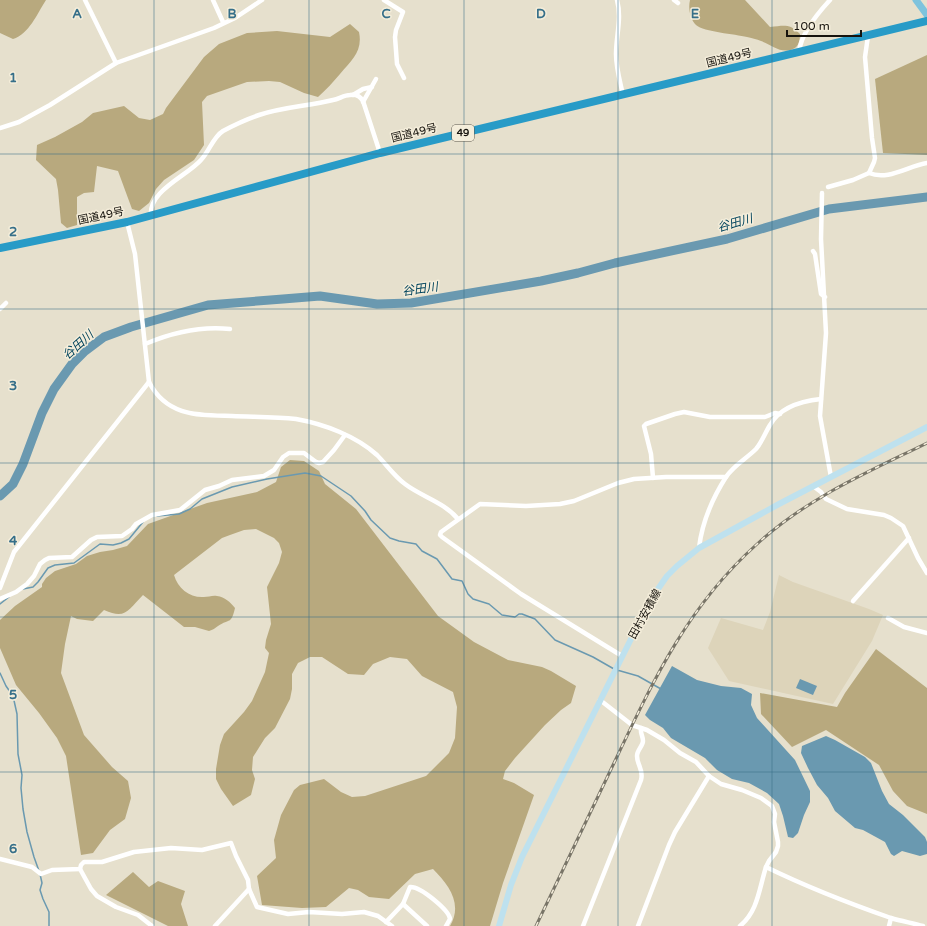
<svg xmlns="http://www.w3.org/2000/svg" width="927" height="926" font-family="'Varela Round','Noto Sans JP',sans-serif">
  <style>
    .built { fill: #ddd4ba }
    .forest { fill: #b8a97e }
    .water { fill: #6a99b0 }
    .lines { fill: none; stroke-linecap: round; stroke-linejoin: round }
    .stream { stroke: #6a99b0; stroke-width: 1.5 }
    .river { stroke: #6a99b0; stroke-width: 9 }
    .street { stroke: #fff; stroke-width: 4.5 }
    .secondary { stroke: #bee1ee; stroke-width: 6 }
    .primary { stroke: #7ec3dd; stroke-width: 7 }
    .highway { stroke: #289bc7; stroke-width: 8 }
    .rail-casing { stroke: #797568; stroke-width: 3 }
    .rail { stroke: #f4edda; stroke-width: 1.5; stroke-dasharray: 4.5; stroke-linecap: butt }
    .grid { fill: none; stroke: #366f89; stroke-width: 1; stroke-opacity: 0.55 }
    .labels { text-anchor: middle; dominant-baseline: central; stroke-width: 3; stroke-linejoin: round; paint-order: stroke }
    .shield { fill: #f4edda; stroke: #59544a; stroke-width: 1 }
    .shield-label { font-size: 10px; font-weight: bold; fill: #16130d }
    .street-label { font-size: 11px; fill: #16130d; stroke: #f4edda }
    .water-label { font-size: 12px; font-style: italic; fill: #00435c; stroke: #f4edda }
    .grid-label { font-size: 13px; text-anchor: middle; font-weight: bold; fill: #366f89; stroke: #f4edda; stroke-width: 3; stroke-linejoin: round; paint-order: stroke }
  </style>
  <rect width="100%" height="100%" fill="#e6e0cd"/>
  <path class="built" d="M779,575L793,582L869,609L883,615L872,641L833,704L729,681L708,648L721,618L763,630L770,612Z"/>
  <g class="forest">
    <path d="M0,0H46C37,14 29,34 13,39L0,33Z"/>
    <path d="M690,0H745L770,27C784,26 789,23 800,34C800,39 799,47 793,49C781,54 772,45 761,41C757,39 751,38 747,37C735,34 704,32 696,25C690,19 688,8 690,0Z"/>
    <path d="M350,24L359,32C363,51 352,60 340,74C333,82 326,90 318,97L304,93L280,82L269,81L247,82L207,96L202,102L204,145L194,160L164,180L156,189L149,203L139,211L132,209L118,171L97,166L94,192L84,193L77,197V225L67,228L61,223L58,190L56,179L36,160L37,145L55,137L82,122L93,113L124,106L139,118L150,120L163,114L166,108L204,57L219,44L247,33L277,31L330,37Z"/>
    <path d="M927,55V155L883,153L875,79Z"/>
    <path d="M290,460L304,461L319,471L325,484L356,509L438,616L474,642L508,660L542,667L551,671L576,686L571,703L561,710L545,725L515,758L505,771L503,779L514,783L534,795L503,883L490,926H450C463,904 449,885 433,869L415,874L389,899L369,897L358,890L349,888L326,907L302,908L262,905L257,876L276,858L274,840L281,815L294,790L300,785L324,779L341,792L352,797L365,796L426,776L449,753L455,738L457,707L453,692L422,676L407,659L390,657L373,664L364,675L348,674L322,657H310L298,663L292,674V689L290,699L275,728L265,738L253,757L252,770L255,779L251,795L233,806L221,789L216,779V769L220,745L224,734L244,712L252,701L265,672L269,653L265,648L266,640L271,624L267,587L279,563L282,552L279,543L274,538L256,529L244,530L230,535L222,538L174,575C178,589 190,598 204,597C208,597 213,595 217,596C225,597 230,602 235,608C231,625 230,618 218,626C215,628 213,630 209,631L195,627H184L143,595C128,610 126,620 104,610L93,621L77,619L71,616L65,644L61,673L84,735L112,767L128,781L131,798L125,819L110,830L93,853L81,855L66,756L57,738L39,713L16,685L0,648V620L15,606L42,587V584L46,578L55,571L76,564L87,556L100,552L113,550L127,546L148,524L207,503L257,492L276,482L281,467Z"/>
    <path d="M876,649L927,688V814L907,806L893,791L879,765L826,730L792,747L761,714L760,693L837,707L845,693Z"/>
    <path d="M133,872L149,887L158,881L185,891L181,904L188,926H168L106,895Z"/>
  </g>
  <g class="water">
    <path d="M672,666L697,680L721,686L741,688L752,694L751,705L757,718L795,760L810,791V802L804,815L798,833L793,838L788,837L783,816L779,804L767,793L749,783L732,779L717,770L705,758L671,738L663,728L650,720L645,715Z"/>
    <path d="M800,679L817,686L813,695L796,688Z"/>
    <path d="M826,736L835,740L865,757L871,763L882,791L889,804L903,815L925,837L927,842V854L920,856L902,851L894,856L891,854L885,842L863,830L855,828L835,811L828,798L817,785L808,768L801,753L802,746Z"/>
  </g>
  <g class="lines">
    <g class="stream">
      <path d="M157,516L179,514L190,509L202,499L232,487L267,479L305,473L321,476L351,496L365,511L371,520L390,538L399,541L416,544L422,551L437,559L452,579L462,581L468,594L473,599L489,604L502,615L515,617L519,614H522L535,619L555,640L593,657L614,669"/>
      <path d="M23,589L33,587L38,582L48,568L55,565L74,563L100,544L113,545L121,543L129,539L143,522"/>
      <path d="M0,604L9,597"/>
      <path d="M617,670L638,676L661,689"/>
      <path d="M0,673L6,686L13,696L17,714L18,754L22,775L21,788L23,809L27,832L34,857L39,871"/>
      <path d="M40,874L42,883L40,890L43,899L49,912V926"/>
    </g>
    <path class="river" d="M0,496L13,484L23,464L42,413L54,389L72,364L84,352L104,337L131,327L208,305L283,299L320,296L377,304L411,303L541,281L578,273L615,263L727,239L829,209L927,197"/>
    <g class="street">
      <path d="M85,0L116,63"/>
      <path d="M213,0L223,22"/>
      <path d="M384,0L403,12L396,30L395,37L397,64L404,78"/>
      <path d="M617,0C622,18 616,36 616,54C616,68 620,81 623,95"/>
      <path d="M674,0L678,3"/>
      <path d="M799,52C801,33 817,14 830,0"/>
      <path d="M353,95L363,89L372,87"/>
      <path d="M363,102L376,79"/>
      <path d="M0,128L19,122L50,105L116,63L214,28L235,18L262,0"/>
      <path d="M869,173C888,181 908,166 927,163"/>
      <path d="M828,187L853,180L869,173L874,162L875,158L872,138L865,57L868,36"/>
      <path d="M822,193L821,239L826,333L820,416L831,477"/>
      <path d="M151,216C148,191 187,176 201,160C209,152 213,137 223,131C234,125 247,119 259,115C283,107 309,106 333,100C339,99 344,95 350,95C356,94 360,96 363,101L380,153"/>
      <path d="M127,222L135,254L149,382C167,417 199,415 232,416C253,417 275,417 296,419C324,424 356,436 377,455C386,464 394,476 405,484C422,497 444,502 458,519"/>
      <path d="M813,251L815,254L821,294L825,297"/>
      <path d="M0,309L6,303"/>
      <path d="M145,344C171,333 202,326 230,329"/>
      <path d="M653,478L651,454L644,426L646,424L675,414L684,412L710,417H765L775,413L780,414"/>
      <path d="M813,486L821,492L826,499L847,509L884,515L891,518L903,526L918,558L927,573"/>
      <path d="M699,548C702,522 712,499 726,477"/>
      <path d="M0,588L14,552L149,382"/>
      <path d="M0,599L16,592L27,584L34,576L40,564L45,560L49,558L72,557L91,540L97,537L122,536L132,529L136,524L152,515L180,510L205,490L219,486L232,480L264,476L274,470L283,457L289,453H304L316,462L319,463L323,462L334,450L345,435"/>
      <path d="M853,601L909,538"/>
      <path d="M888,618L904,627L927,633"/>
      <path d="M622,656L521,594L442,537L440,535L441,532L480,504L526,506L560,504L574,501L618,483L634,479L666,477H726C734,465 746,459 756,449C762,442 765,433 770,425C780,407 802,401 821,399"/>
      <path d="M600,700L632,725L647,730L664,740L680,753L696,762L709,776L721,784L742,790L761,798L772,806L775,814L774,822L778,842V846L776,852L769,861L766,867C759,889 758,911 740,926"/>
      <path d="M0,859L32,867L41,874L52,870L80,869L81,865L84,862H102L134,852L171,848L202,850L231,843L236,856L248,880L249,889L257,907L288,914L309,912L342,914L364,912L378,916L392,926"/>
      <path d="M766,867C807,887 848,903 891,918C901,921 912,923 923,926"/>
      <path d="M80,869L91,889L97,896L116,907L138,915L152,926"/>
      <path d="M403,904L427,926"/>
      <path d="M386,922L403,904L410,887C420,886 449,910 450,919L446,926"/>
      <path d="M215,926L249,889"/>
      <path d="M583,926L641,780C644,770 637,765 637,756C637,750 643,746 643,741C643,736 640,733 641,728"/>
      <path d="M638,926L669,845L675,832L709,776"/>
      <path d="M889,926L891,918"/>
    </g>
    <path class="secondary" d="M499,926L511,885L522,857L651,599L667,576L677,566L699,548L779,504L927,427"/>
    <path class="primary" d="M916,0L927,15"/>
    <path class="highway" d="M0,248L127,222L380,153L927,21"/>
    <g class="rail-casing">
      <path id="rail" d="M536,926C562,872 588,817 614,763C653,681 687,607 756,545C807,498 866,473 927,443"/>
    </g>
    <use href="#rail" class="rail"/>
  </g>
  <path class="grid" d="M154,0V926M309,0V926M464,0V926M618,0V926M772,0V926M0,154H927M0,309H927M0,463H927M0,617H927M0,772H927"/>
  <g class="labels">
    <rect class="shield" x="452" y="125" width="22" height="16" rx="3"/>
    <g class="shield-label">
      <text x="463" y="133">49</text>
    </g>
    <g class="street-label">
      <text transform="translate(729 58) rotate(-14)">国道49号</text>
      <text transform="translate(414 133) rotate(-14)">国道49号</text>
      <text transform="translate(101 216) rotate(-12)">国道49号</text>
      <text transform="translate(645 614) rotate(-61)">田村安積線</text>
    </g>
    <g class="water-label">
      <text transform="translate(735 223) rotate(-16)">谷田川</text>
      <text transform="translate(420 289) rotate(-8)">谷田川</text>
      <text transform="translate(78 345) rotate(-42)">谷田川</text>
    </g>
  </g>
  <g class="grid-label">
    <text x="77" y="18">A</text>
    <text x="232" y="18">B</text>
    <text x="386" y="18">C</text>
    <text x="541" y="18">D</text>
    <text x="695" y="18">E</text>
    <text x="13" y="82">1</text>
    <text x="13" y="236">2</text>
    <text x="13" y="390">3</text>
    <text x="13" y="545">4</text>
    <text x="13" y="699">5</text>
    <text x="13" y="853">6</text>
  </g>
  <path d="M787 30v6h74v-6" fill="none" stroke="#16130d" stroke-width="2"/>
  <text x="793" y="30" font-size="12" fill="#16130d" stroke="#f4edda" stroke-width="3" paint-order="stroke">100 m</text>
</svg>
